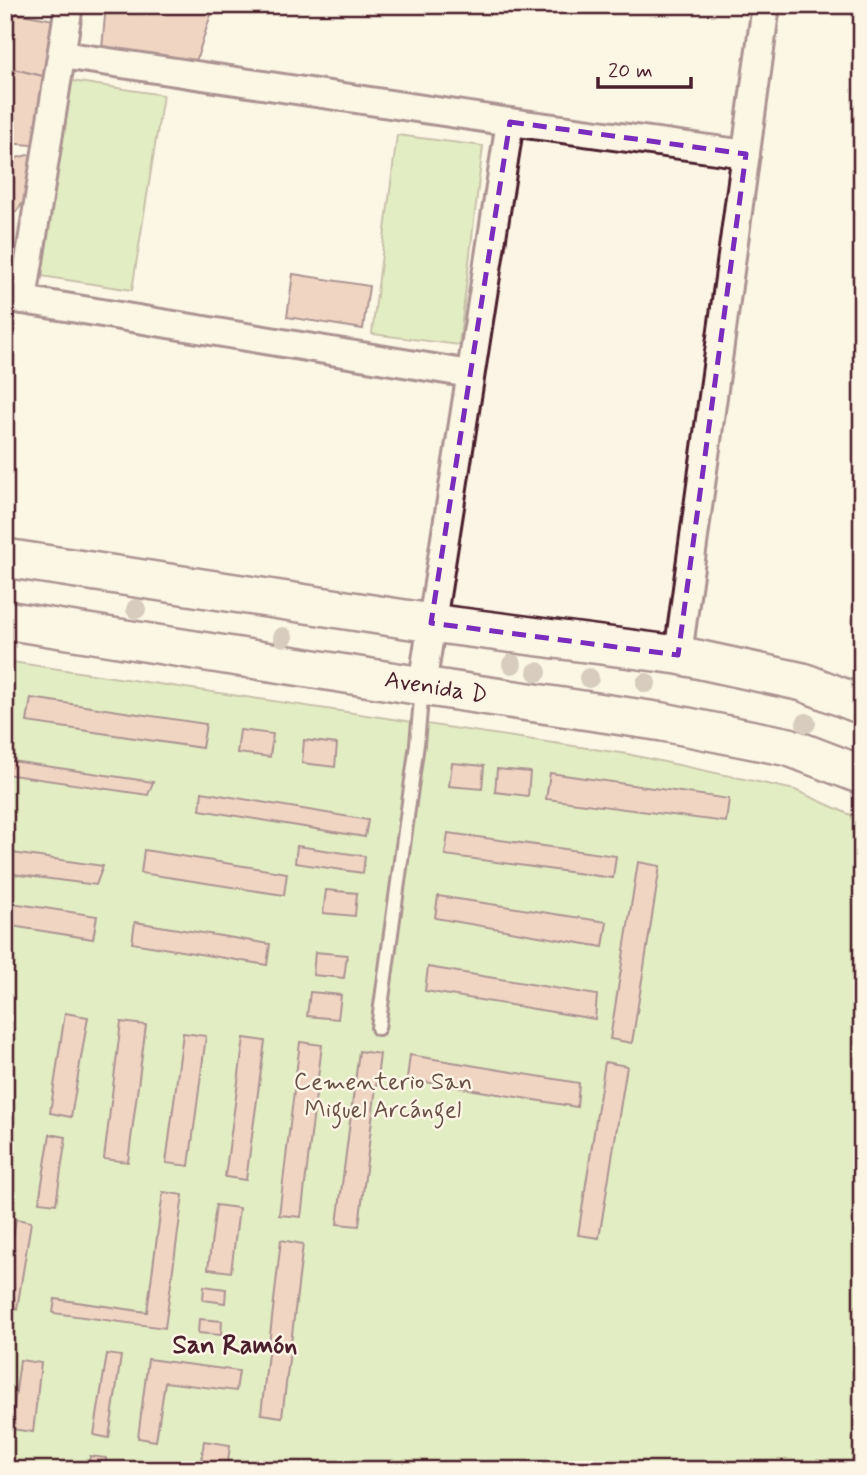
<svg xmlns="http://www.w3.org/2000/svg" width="867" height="1475" font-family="Mynerve,sans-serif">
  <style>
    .green { fill: #c5e299; stroke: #888062; stroke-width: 2 }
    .building { fill: #e5ae9a; stroke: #4a1f2b; stroke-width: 2 }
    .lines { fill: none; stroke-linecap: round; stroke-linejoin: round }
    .lane-casing { stroke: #4a1f2b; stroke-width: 18 }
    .street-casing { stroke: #4a1f2b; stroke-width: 32 }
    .secondary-casing { stroke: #4a1f2b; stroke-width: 42 }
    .lane { stroke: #fcf5e5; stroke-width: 12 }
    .street { stroke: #fcf5e5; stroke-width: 26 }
    .secondary { stroke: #fcf5e5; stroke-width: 37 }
    .tree { fill: #ab9a8e }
    .marked { fill: none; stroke: #7b2cbf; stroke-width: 5; stroke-dasharray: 14 9; stroke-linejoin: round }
    .labels { text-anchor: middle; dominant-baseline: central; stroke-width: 5; stroke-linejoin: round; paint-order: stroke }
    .street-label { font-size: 24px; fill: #4a1f2b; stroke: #fcf5e5 }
    .park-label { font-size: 24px; fill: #695046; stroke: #fcf5e5 }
    .neighbourhood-label { font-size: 26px; font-weight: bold; fill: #4a1f2b; stroke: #fcf5e5 }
  </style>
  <rect width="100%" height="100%" fill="#fcf5e5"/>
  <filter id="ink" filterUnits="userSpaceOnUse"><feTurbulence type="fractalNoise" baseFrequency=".0143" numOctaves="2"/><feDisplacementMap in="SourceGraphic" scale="14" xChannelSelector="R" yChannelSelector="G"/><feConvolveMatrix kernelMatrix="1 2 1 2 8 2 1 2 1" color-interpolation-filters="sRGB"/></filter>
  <g filter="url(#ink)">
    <g class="green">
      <path d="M72,81L163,95L132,290L41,276Z"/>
      <path d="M397,135L483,146L459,345L372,334Z"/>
      <path d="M5,661L627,754L795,790L862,820V1470H5Z"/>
    </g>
    <g class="building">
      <path d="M106,5H214L196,61L102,49Z"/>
      <path d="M5,11L65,22L51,78L5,67Z"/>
      <path d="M5,67L51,78L32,145L5,143Z"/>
      <path d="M35,153L27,197L16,212L5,210V161Z"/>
      <path d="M5,220L12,241L7,279L5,278Z"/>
      <path d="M293,274L369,286L363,329L287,317Z"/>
      <path d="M31,698L206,724L202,748L27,722Z"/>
      <path d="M240,730L273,734L270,757L237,753Z"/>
      <path d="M304,740L337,744L335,767L302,763Z"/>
      <path d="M5,760L153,782L148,795L5,774Z"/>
      <path d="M452,763L484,766L482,789L449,786Z"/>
      <path d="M497,769L530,772L528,796L495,792Z"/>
      <path d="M550,773L729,799L726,822L546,799Z"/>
      <path d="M202,792L368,820L365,837L200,810Z"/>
      <path d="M448,833L616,856L613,878L445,855Z"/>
      <path d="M297,846L365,856L363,873L295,863Z"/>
      <path d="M144,850L287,873L284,895L141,873Z"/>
      <path d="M5,852L103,866L96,885L5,873Z"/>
      <path d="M638,862L660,866L632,1043L610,1039Z"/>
      <path d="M326,890L357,893L355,916L323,913Z"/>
      <path d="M438,896L607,922L603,947L435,918Z"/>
      <path d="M5,902L97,916L93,939L5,925Z"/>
      <path d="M135,922L270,944L267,965L132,943Z"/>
      <path d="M315,952L347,955L344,978L313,975Z"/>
      <path d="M428,967L597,995L595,1019L425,991Z"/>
      <path d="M310,992L341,995L338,1019L307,1016Z"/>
      <path d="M65,1013L88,1017L71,1117L50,1113Z"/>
      <path d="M121,1022L146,1025L128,1162L104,1159Z"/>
      <path d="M183,1033L206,1036L189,1166L166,1163Z"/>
      <path d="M244,1038L265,1041L246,1180L225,1177Z"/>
      <path d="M300,1042L322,1045L301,1217L279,1215Z"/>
      <path d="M359,1051L380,1054L359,1226L337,1224Z"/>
      <path d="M410,1055L579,1083L577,1107L407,1079Z"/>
      <path d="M605,1062L627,1066L599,1238L578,1235Z"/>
      <path d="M50,1134L66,1137L56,1204L39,1202Z"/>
      <path d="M163,1192L183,1195L165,1328L53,1313L55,1299L147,1312Z"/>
      <path d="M216,1205L239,1208L231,1272L208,1269Z"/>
      <path d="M16,1219L31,1222L17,1309L5,1307V1285Z"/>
      <path d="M281,1240L303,1244L282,1417L261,1414Z"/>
      <path d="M204,1286L226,1289L225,1303L203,1300Z"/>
      <path d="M199,1319L222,1321L221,1335L198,1333Z"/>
      <path d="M107,1354L121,1356L109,1438L94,1435Z"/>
      <path d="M148,1359L239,1371L236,1391L165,1382L156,1441L138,1438Z"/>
      <path d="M20,1360L41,1363L33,1432L11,1429Z"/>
      <path d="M204,1441L230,1445L227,1470H200Z"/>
      <path d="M90,1456L106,1458L105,1470H88Z"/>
      <path d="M150,1461L166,1464L165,1470H149Z"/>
    </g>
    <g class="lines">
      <g class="lane-casing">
        <path id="lane" d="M378,1028L417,744L422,688"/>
      </g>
      <g class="street-casing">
        <g id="street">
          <path d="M62,55L510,122L746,154"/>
          <path d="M5,297L470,374"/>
          <path d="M23,300L69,5"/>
          <path d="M678,655L766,5"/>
          <path d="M422,686L510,122"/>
        </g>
      </g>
      <g class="secondary-casing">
        <g id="secondary">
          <path d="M5,558L431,623L678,655L803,682L862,705"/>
          <path d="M5,620L422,686L663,722L789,747L862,775"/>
        </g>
      </g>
      <use href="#lane" class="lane"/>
      <use href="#street" class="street"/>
      <use href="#secondary" class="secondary"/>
    </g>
    <g class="tree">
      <circle cx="136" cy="609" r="10"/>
      <circle cx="283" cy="637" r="10"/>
      <circle cx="512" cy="664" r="10"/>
      <circle cx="537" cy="672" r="10"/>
      <circle cx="589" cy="678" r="10"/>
      <circle cx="646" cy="683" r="10"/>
      <circle cx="806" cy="723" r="10"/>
    </g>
  </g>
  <path d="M0 0H867V1475H0ZM510,122L746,154L678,655L431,623Z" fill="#fcf5e5" fill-opacity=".55" fill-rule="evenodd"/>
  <path class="marked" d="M510,122L746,154L678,655L431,623Z"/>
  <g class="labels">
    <g class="street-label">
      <text transform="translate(436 688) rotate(9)">Avenida D</text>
    </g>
    <g class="park-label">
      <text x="383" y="1082">Cementerio San<tspan x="383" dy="28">Miguel Arcángel</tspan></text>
    </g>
    <g class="neighbourhood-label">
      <text x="235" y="1346">San Ramón</text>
    </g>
  </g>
  <rect width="867" height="1475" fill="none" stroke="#fcf5e5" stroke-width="28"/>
  <rect x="14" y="14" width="839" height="1447" fill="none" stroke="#4a1f2b" stroke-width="2.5" filter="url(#ink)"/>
  <path d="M598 77v10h93v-10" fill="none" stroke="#4a1f2b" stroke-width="3.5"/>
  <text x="608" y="77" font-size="21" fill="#4a1f2b" stroke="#fcf5e5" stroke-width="5" paint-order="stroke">20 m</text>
</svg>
